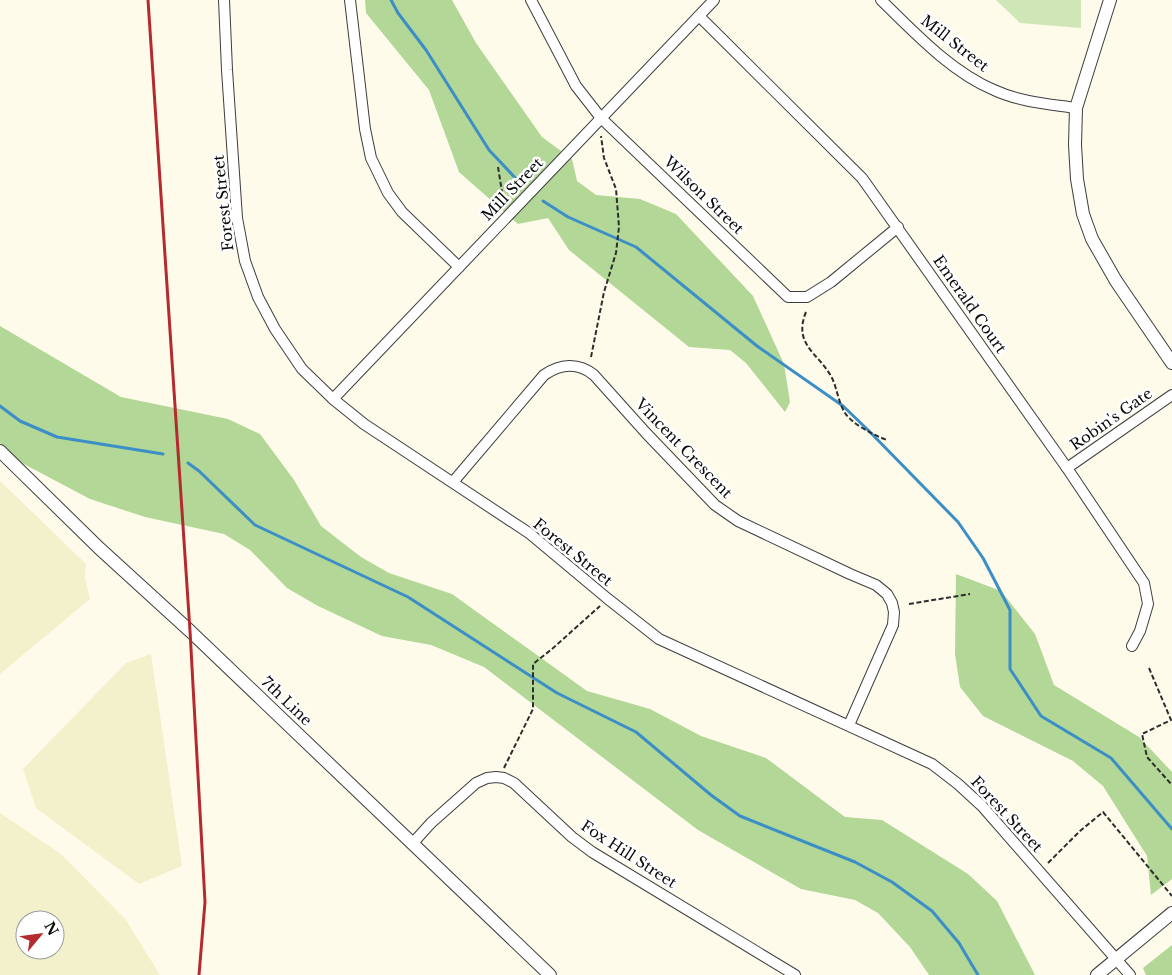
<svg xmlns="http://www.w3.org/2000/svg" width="1172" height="975" font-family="'Libre Baskerville',serif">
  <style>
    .farmland { fill: #f3f0cc; fill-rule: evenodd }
    .green { fill: #cfe6b6 }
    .forest { fill: #b2d796 }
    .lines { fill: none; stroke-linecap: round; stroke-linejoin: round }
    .stream { stroke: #3c8ec7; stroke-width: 3 }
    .minor-casing { stroke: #3e3e3e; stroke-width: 12 }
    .tertiary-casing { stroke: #3e3e3e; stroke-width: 14 }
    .path { stroke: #2d2d2d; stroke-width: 2; stroke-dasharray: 5 2.5; stroke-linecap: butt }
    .minor { stroke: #fff; stroke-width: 10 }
    .tertiary { stroke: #fff; stroke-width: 12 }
    .rail { stroke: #b52a2f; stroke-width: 3 }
    .labels { text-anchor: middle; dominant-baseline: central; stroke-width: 5; stroke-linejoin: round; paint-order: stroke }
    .street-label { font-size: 15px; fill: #0b0b0b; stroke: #fff }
  </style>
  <rect width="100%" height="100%" fill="#fefbeb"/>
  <g class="farmland">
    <path d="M0,481L86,564L85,578L90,599L0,674Z"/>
    <path d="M151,654L182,866L139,884L36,808L23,769L126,663Z"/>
    <path d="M0,813L61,854L126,920L160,975H0ZM25,920H55V950H25Z"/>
  </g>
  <path class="green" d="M996,0H1081V28L1020,23Z"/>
  <g class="forest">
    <path d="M365,0H452L476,43L542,137L572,159L577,181L596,195L640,199L676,214L753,296L784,364L790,402L785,412L746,363L730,350L689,347L569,250L548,218L518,224L459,172L429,90L366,13Z"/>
    <path d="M0,326L121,397L228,419L260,434L294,480L321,526L361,557L389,573L452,594L587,691L650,709L701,736L766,758L845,817L882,820L968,874L997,901L1035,975H929L910,947L878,913L855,900L801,889L698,830L484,667L431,645L382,636L318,606L287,588L250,550L224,534L145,517L90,499L20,462L0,443Z"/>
    <path d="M956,574L1001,591L1035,634L1054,685L1139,737L1172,772V879L1151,895L1147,856L1103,786L1073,761L983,716L960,687L955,654Z"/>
    <path d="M1172,945V975H1146L1143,968Z"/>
  </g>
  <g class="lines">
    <g class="stream">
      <path d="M391,0L398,13L426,50L489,150L521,184"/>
      <path d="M543,201L568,217L636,247L757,346L843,406L868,430L958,522L983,558L1010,610V669L1041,716L1111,758L1172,829"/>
      <path d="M0,406L20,421L57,437L163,454"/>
      <path d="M188,463L199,471L255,525L408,597L557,693L636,732L711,795L740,816L855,862L892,882L932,911L959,943L978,975"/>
    </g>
    <g class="minor-casing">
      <g id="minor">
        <path d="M224,0L227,70L237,218L245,261L258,297L275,329L302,369L333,399L364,424L529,533L608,599L659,639L932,764L958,784L982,806L1130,975"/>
        <path d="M350,0L365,129L371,158L388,193L402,212L459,267"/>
        <path d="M531,0L576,86L601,118L788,297H807L831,282L898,227"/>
        <path d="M881,0C914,32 951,72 994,90C1020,102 1049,104 1076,108"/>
        <path d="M699,16L862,178L1067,468L1144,583L1148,604L1140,631L1132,646"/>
        <path d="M333,399L714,0"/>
        <path d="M1067,468L1172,395"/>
        <path d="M453,482L544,375C560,364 578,362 594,375L646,433L715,505L738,521L850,574L876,585L887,594L892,603L894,612L893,625L849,725"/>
        <path d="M412,844L431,823L476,783L487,778L496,777L504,778L514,783L572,837L592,852L795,975"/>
      </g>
    </g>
    <g class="tertiary-casing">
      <g id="tertiary">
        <path d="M1110,0L1076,108L1075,145L1077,179L1083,214L1092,239L1116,281L1172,363"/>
        <path d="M0,451L99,548L190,631L550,975"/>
        <path d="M1097,975L1172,913"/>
      </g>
    </g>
    <g class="path">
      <path d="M498,167L503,198L506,202"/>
      <path d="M806,312C793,344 817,352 831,376C837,387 838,402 845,413C852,424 875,436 887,440"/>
      <path d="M591,357L604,292L616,253L619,227L616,189L604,158L601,136"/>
      <path d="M909,604L970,594"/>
      <path d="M1149,668L1171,720L1142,734L1147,757L1172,785"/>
      <path d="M504,768L533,709V664L552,649L600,606"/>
      <path d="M1048,863L1080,831L1103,812L1172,896"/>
    </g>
    <use href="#minor" class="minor"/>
    <use href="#tertiary" class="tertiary"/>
    <path class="rail" d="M148,0L190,631L205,902L199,975"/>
  </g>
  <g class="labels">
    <g class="street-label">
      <text transform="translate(955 43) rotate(38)">Mill Street</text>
      <text transform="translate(512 189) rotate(-46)">Mill Street</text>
      <text transform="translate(704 195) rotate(44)">Wilson Street</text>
      <text transform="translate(223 203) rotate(-96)">Forest Street</text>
      <text transform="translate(970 304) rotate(55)">Emerald Court</text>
      <text transform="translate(1111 419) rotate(-35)">Robin's Gate</text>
      <text transform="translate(684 448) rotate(46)">Vincent Crescent</text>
      <text transform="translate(573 552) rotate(39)">Forest Street</text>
      <text transform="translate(287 701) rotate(44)">7th Line</text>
      <text transform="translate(1007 814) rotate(47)">Forest Street</text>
      <text transform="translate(629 854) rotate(33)">Fox Hill Street</text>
    </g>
  </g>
  <g transform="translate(40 935) rotate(61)"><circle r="24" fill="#ffffff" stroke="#9d9d9d"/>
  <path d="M0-4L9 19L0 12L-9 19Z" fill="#b52a2f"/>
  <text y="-8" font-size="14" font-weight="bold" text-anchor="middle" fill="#0b0b0b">N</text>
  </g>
</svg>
